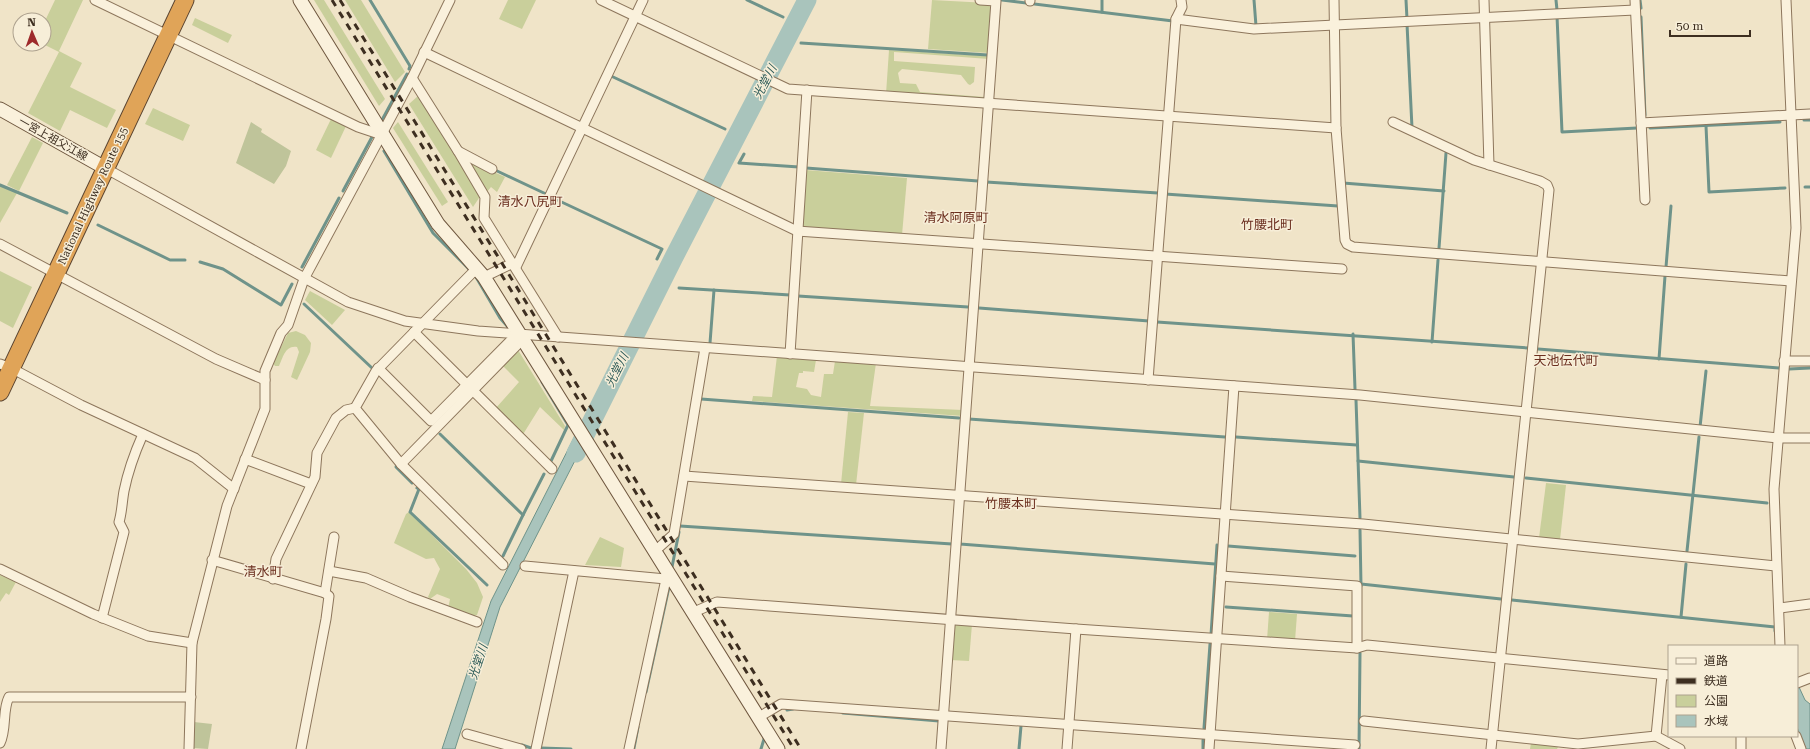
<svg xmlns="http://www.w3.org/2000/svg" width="1810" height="749" font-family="'Roboto Serif','Noto Sans JP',serif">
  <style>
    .green { fill: #c9cf9b }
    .cemetery { fill: #bfc49a }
    .water { fill: #a9c4bc; stroke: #6f938a }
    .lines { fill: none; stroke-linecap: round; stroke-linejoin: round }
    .stream { stroke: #6f938a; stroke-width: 3 }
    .river { stroke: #a9c4bc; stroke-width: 19 }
    .street-casing { stroke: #8d765c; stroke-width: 11 }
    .secondary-casing { stroke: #6f573f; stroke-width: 15 }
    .highway-casing { stroke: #5b4430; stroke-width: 19 }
    .street { stroke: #faf1dc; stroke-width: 9 }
    .secondary { stroke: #faf1dc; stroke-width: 13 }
    .highway { stroke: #e0a458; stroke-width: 17 }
    .rail { stroke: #3d2e20; stroke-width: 3; stroke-dasharray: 7 7; stroke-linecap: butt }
    .labels { text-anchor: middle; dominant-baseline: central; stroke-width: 3; stroke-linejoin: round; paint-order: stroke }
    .street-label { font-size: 11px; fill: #3d2e20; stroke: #f7eed8 }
    .water-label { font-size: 12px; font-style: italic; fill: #2f5d5a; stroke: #f7eed8 }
    .quarter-label { font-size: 13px; fill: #6b2e1e; stroke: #f7eed8 }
  </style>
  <rect width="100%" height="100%" fill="#f0e4c8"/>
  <g class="green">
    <path d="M55,0H83L59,51L82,63L70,87L116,110L107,128L70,110L60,131L28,113L59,52L43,44L44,23Z"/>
    <path d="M314,0H324L385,99L379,106Z"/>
    <path d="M345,0H361L405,72L395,82Z"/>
    <path d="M508,0H536L522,29L499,19Z"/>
    <path d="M932,0L988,3L993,7L989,53L928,49Z"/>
    <path d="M195,18L232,35L228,43L192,25Z"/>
    <path d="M889,50L989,56V59L894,52V61L975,67L974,82L970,85L968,84L961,75L902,69L898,73L900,83L916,84L920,92L985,97V99L886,94Z"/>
    <path d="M418,96L481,195L473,207L409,104Z"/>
    <path d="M153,108L190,125L183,141L145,124Z"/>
    <path d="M332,117L347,124L331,158L316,150Z"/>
    <path d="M398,122L448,202L442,206L393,128Z"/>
    <path d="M32,137L43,143L19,191L7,185Z"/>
    <path d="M471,162L505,177L497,192L491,187L486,193L470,164Z"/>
    <path d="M805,170L907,178L902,235L803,228L801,225Z"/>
    <path d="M0,185L17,193L0,223Z"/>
    <path d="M0,271L32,287L13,328L0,321Z"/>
    <path d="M310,291L345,310L332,325L305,300Z"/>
    <path d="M296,331L305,335L311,343L310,352L297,380L291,377L299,352L297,347C285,345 283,358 279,366H275L273,363L288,333Z"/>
    <path d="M518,350L565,426L564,430L540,407L522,436L495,409L519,382L502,365Z"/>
    <path d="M777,356L816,360L814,372L803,371V373H799L796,387L807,389L811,395L821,397L824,374H833L835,361L876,363L870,406L963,410V416L752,401L753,396L772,397Z"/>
    <path d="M848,412L864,413L856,485L841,484Z"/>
    <path d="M1546,483L1566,485L1560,540L1539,538Z"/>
    <path d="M409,512L466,569L477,583L483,597L477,615L472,616L448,609L450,599L437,594L430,599L428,597L440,569L434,558L426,559L394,543L406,514Z"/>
    <path d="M600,537L624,548L621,567L585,565Z"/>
    <path d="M0,575L16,582L9,595L6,593L0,602Z"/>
    <path d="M1269,612L1297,614L1295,641L1267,640Z"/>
    <path d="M956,623L972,624L969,661L950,660L953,626Z"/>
    <path d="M1531,743L1558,747L1557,749H1530Z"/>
  </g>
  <g class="cemetery">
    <path d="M251,122L262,129L261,132L291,151L286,166L274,184L236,163Z"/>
    <path d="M194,722L212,724L208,749L193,748Z"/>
  </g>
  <g class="water">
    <path d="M578,430L585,441L500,607L455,749H442L491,601Z"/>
    <path d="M1799,687L1805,700L1810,704V749H1805L1797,727V688Z"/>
  </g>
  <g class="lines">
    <g class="stream">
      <path d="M370,0L410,66L409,69"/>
      <path d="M747,0L783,17"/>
      <path d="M1002,0L1173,21"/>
      <path d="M1102,0V12"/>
      <path d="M1254,0L1256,26"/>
      <path d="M1406,0L1407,19"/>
      <path d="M1556,0L1557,10"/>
      <path d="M1640,0L1641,8"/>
      <path d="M1557,16L1562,132L1637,128"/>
      <path d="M1641,17L1645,115"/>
      <path d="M790,21L796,23"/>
      <path d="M1407,24L1412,128"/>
      <path d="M786,42H793"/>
      <path d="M801,43L988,55"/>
      <path d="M611,76L725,129"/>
      <path d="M382,120L407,74"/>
      <path d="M1804,120H1810"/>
      <path d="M1706,126L1709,192L1785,188"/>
      <path d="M1650,128L1780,122"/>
      <path d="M733,133L738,134"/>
      <path d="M730,148L737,151"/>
      <path d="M384,151L433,233L469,269"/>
      <path d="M744,154L739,163L799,167"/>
      <path d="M806,168L978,181"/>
      <path d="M495,170L546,194"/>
      <path d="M986,182L1158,193"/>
      <path d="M1343,183L1444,191"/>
      <path d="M0,185L67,213"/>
      <path d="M1805,187H1810"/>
      <path d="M343,191L372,137"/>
      <path d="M1165,194L1338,206"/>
      <path d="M553,198L662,249L657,259"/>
      <path d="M98,225L170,260H185"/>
      <path d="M1439,248L1446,153"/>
      <path d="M200,262L223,269L281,305L292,284"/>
      <path d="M665,263L669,265"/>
      <path d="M302,267L339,198"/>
      <path d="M1666,267L1671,206"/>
      <path d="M476,277L500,318L508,327"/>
      <path d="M660,284L666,287"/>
      <path d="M679,288L790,295"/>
      <path d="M798,296L968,307"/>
      <path d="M304,304L372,368"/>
      <path d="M979,308L1149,321"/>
      <path d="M1157,322L1528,348"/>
      <path d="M1353,334L1355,389"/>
      <path d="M1432,342L1438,260"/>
      <path d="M710,343L714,290"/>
      <path d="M1538,349L1779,368"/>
      <path d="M1659,359L1665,276"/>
      <path d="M1789,369L1810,368"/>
      <path d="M542,382L568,425L551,461"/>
      <path d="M701,399L959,418"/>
      <path d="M1356,400L1360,518"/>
      <path d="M969,419L1225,437"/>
      <path d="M1700,427L1706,371"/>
      <path d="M440,434L523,515L503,556"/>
      <path d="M1236,437L1357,445"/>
      <path d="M1358,461L1514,477"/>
      <path d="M397,464L396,467L412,483"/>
      <path d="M1526,478L1767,503"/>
      <path d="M417,488L419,489L410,512L487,585"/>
      <path d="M523,515L544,474"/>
      <path d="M680,526L952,544"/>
      <path d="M1360,530L1361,586"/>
      <path d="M960,541V544L1215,564"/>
      <path d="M1228,546L1355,556"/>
      <path d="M1687,551L1699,437"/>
      <path d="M672,567L679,532"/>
      <path d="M1361,584L1501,599"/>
      <path d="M1512,600L1775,627V631"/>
      <path d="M1226,607L1353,616"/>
      <path d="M1681,617L1686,564"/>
      <path d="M1211,635L1217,545"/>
      <path d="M646,692L669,587"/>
      <path d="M787,710L793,709"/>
      <path d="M843,713L939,721"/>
      <path d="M1204,728L1210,644"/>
      <path d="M522,745L531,748"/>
      <path d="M541,748L571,749"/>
      <path d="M634,748L638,727"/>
      <path d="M761,749L764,739"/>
      <path d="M1019,749L1021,726"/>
      <path d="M1203,749V740"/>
      <path d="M1359,749L1360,653"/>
    </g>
    <path class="river" d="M576,453L674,257L807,0"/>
    <g class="street-casing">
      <g id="street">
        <path d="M95,0L358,127L382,135"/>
        <path d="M601,0L788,89L1336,128"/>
        <path d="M1030,0V1"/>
        <path d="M1334,0L1336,128L1345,240L1347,244L1353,247L1791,281"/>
        <path d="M1484,0L1489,165"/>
        <path d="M1635,0L1645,200"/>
        <path d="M1176,19L1254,29L1635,10"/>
        <path d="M424,52L797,231L1342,269"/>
        <path d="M412,78L458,151L485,197L484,218L558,337"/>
        <path d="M1393,122L1474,160L1540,181L1547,185L1549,190L1491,749"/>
        <path d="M1641,123L1810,114"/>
        <path d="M458,151L492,169"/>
        <path d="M105,168L348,302L405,321L478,331L1360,395L1778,438H1810"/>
        <path d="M0,244L216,359L265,380"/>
        <path d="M516,267L643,0"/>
        <path d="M477,268L376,371L355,408L401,464L503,565"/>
        <path d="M484,277L513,263"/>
        <path d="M414,332L552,469"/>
        <path d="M790,354L807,90"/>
        <path d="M1784,361H1810"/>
        <path d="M0,364L11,368L81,405L195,458L234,489"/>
        <path d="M378,368L431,421L517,334"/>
        <path d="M1148,380L1176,19L1182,7L1181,0"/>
        <path d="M245,459L311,484"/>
        <path d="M401,464L523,339"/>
        <path d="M684,476L1363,524L1776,566"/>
        <path d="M655,551L674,534L705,348"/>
        <path d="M212,560L325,593"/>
        <path d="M525,566L666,579"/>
        <path d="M0,569L93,614L148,636L192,643"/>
        <path d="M329,571L366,578L410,597L477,622"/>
        <path d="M1221,576L1357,586V648"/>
        <path d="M273,579L276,559L315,477L317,453L336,418L346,410L355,408"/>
        <path d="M1780,608L1810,604"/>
        <path d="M694,612L717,602L1076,629L1357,648L1367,645L1669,675"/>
        <path d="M102,618L124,532L119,522C122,512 122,502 124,491C128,471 135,452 143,434"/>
        <path d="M1780,646L1774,489L1796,228L1786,0"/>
        <path d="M1797,683L1810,678"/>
        <path d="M759,717L781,704L1355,745"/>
        <path d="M1364,721L1578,744L1656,736L1680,749"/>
        <path d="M467,734L521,749"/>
        <path d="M1656,736L1662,675"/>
        <path d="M1796,736L1801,749"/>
        <path d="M0,743C7,729 2,710 9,697H191"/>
        <path d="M189,749L192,643L227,506L265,409V371L281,333L288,325L304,279L412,78L450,0"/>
        <path d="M301,749L326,619L329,596L325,593L334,537"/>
        <path d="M536,749L574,571"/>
        <path d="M629,749L668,570"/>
        <path d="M941,749L996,1L980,0"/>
        <path d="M1067,749L1076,629"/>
        <path d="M1209,749L1234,386"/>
        <path d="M1741,749V736"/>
      </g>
    </g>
    <g class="secondary-casing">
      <g id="secondary">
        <path d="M300,0L438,224L484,277L778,749"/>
        <path d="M0,109L105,168"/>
      </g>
    </g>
    <g class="highway-casing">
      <path id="highway" d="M0,392L185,0"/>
    </g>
    <use href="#street" class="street"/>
    <use href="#secondary" class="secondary"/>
    <use href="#highway" class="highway"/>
    <g class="rail">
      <path d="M332,0L794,749"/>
      <path d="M340,0L801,749"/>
    </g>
  </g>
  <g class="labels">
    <g class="street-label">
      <text transform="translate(53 139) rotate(29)">一宮上祖父江線</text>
      <text transform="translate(93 196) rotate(-65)">National Highway Route 155</text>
    </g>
    <g class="water-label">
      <text transform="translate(765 82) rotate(-62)">光堂川</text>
      <text transform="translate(617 370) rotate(-63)">光堂川</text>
      <text transform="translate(478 662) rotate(-72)">光堂川</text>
    </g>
    <g class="quarter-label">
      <text x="530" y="201">清水八尻町</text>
      <text x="956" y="217">清水阿原町</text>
      <text x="1267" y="224">竹腰北町</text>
      <text x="1566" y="360">天池伝代町</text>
      <text x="1011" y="503">竹腰本町</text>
      <text x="263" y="571">清水町</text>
    </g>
  </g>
  <rect x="1668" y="645" width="130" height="92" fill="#f7eed8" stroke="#ada18e"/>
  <rect x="1676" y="658" width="20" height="6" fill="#faf1dc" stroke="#ada18e"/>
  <text x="1704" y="665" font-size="12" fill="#3d2e20">道路</text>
  <rect x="1676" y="678" width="20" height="6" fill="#3d2e20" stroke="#ada18e"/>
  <text x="1704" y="685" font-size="12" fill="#3d2e20">鉄道</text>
  <rect x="1676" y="695" width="20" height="12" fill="#c9cf9b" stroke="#ada18e"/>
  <text x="1704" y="705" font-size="12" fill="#3d2e20">公園</text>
  <rect x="1676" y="715" width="20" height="12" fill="#a9c4bc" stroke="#ada18e"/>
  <text x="1704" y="725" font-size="12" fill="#3d2e20">水域</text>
  <g transform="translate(32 32) rotate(358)"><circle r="19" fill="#f7eed8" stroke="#ada18e"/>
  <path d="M0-3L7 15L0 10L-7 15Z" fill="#9e2a2b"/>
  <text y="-6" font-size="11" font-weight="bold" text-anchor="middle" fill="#3d2e20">N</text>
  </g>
  <path d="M1670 30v6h80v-6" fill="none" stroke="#3d2e20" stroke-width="2"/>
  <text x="1676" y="30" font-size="12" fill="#3d2e20" stroke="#f7eed8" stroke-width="3" paint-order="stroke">50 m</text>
</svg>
